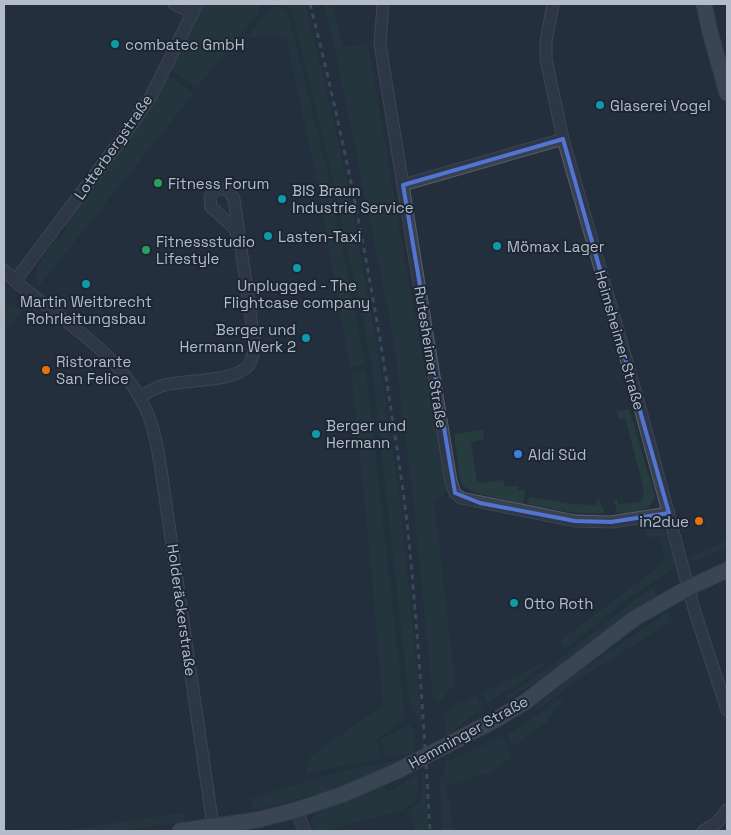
<svg xmlns="http://www.w3.org/2000/svg" width="731" height="835" font-family="'Space Grotesk',sans-serif">
  <style>
    .green { fill: #263c3f }
    .lines { fill: none; stroke-linecap: round; stroke-linejoin: round }
    .minor-casing { stroke: #565f6c; stroke-width: 13 }
    .major-casing { stroke: #414a57; stroke-width: 17 }
    .minor { stroke: #38414e; stroke-width: 11 }
    .major { stroke: #56606e; stroke-width: 15 }
    .rail { stroke: #5a6575; stroke-width: 3; stroke-dasharray: 5 5; stroke-linecap: butt }
    .marked { fill: none; stroke: #5274d3; stroke-width: 4; stroke-linejoin: round }
    .culture-dot { fill: #0f9aa8; stroke: #1d2633; stroke-width: 2 }
    .leisure-dot { fill: #2e9e5b; stroke: #1d2633; stroke-width: 2 }
    .food-dot { fill: #e8710a; stroke: #1d2633; stroke-width: 2 }
    .shop-dot { fill: #3f7fe0; stroke: #1d2633; stroke-width: 2 }
    .labels { text-anchor: middle; dominant-baseline: central; stroke-width: 4; stroke-linejoin: round; paint-order: stroke }
    .poi-label { font-size: 15px; fill: #b4bcc9; stroke: #1d2633; text-anchor: start }
    .street-label { font-size: 15px; fill: #b4bcc9; stroke: #1d2633 }
  </style>
  <rect width="100%" height="100%" fill="#242f3e"/>
  <g class="green">
    <path d="M204,4H262L257,14L197,88L169,68Z"/>
    <path d="M286,4H305L327,91L349,193L378,352L400,501L422,724L410,707L372,366L335,189L292,11Z"/>
    <path d="M323,4H333L343,47L368,44L412,303L448,492L434,500L455,684L438,703L433,700L414,504L393,334L335,49Z"/>
    <path d="M271,7L281,8L288,14L328,174L365,365L350,367L316,176L286,37H248Z"/>
    <path d="M169,76L194,93L39,286C29,269 47,252 57,238L59,240L67,228L65,225Z"/>
    <path d="M12,304L22,310L4,333V306Z"/>
    <path d="M366,370L405,717L393,728L376,739L381,758L307,773L306,768L311,756L383,705L367,523L351,372Z"/>
    <path d="M629,409L655,496C654,498 653,501 652,503C646,512 626,515 617,512L614,500L617,498L618,504L641,502L644,490L625,418L618,419L617,412Z"/>
    <path d="M483,430L484,439L471,442L477,483L503,480L505,487L518,486V490H525L523,504L472,492L464,486L460,480L454,434Z"/>
    <path d="M529,497L572,504L596,505L598,498L604,511L602,514L569,512L528,504Z"/>
    <path d="M657,527L664,530L674,559L673,569L625,601L565,649L560,641L666,561L659,536L647,538L646,529Z"/>
    <path d="M727,541V548L697,560L692,561L688,557Z"/>
    <path d="M653,588L656,595L534,684L507,699L506,697L555,663L637,598Z"/>
    <path d="M668,612L673,621L577,680L538,709L536,706L573,676Z"/>
    <path d="M546,661L525,680L487,703L482,692Z"/>
    <path d="M476,695L483,707L446,737L444,715L458,704Z"/>
    <path d="M566,695L546,723L513,746L507,735Z"/>
    <path d="M410,724L415,736V753L386,757L381,740Z"/>
    <path d="M502,737L512,758L488,773L445,786L450,803L453,831H443L440,777H443L446,762Z"/>
    <path d="M407,759L327,791L253,810L250,799C302,782 353,767 407,759Z"/>
    <path d="M421,774H424L428,831H414L413,822L407,812L420,802L422,788Z"/>
    <path d="M417,775L419,790L417,799L402,811L334,828L332,831H316L310,822L317,812L383,786L388,793Z"/>
    <path d="M183,813L184,822L118,831H61Z"/>
  </g>
  <g class="lines">
    <g class="minor-casing">
      <g id="minor">
        <path d="M174,4L193,13"/>
        <path d="M383,4L380,44L451,481L455,493L461,498L575,521L611,522L669,513"/>
        <path d="M553,4L546,41V59L563,139L639,404L694,609L727,710"/>
        <path d="M403,185L563,139"/>
        <path d="M4,270L15,281C62,321 123,354 148,414C155,432 158,451 161,470L213,826"/>
        <path d="M15,281L123,137L151,96L197,4"/>
        <path d="M140,397C146,393 154,389 161,386C183,379 233,383 248,366C254,358 254,349 254,339L234,199L229,191C221,187 214,189 210,197L211,207L233,227L240,240"/>
        <path d="M296,810L305,831"/>
        <path d="M703,831L717,823L727,810"/>
      </g>
    </g>
    <g class="major-casing">
      <g id="major">
        <path d="M704,4L710,32L727,93"/>
        <path d="M180,831L257,820L296,810L341,795L397,771L497,719L525,702L635,618L688,588L727,570"/>
      </g>
    </g>
    <use href="#minor" class="minor"/>
    <use href="#major" class="major"/>
    <path class="rail" d="M310,4C342,129 367,256 387,383C396,443 406,503 411,563C419,652 425,742 430,831"/>
  </g>
  <path d="M0 0H731V835H0ZM563,139L669,513L611,522L575,521L480,503L455,493L403,185Z" fill="#242f3e" fill-opacity=".55" fill-rule="evenodd"/>
  <path class="marked" d="M563,139L669,513L611,522L575,521L480,503L455,493L403,185Z"/>
  <g class="culture-dot">
    <circle cx="115" cy="44" r="5"/>
    <circle cx="600" cy="105" r="5"/>
    <circle cx="282" cy="199" r="5"/>
    <circle cx="268" cy="236" r="5"/>
    <circle cx="497" cy="246" r="5"/>
    <circle cx="297" cy="268" r="5"/>
    <circle cx="86" cy="284" r="5"/>
    <circle cx="306" cy="338" r="5"/>
    <circle cx="316" cy="434" r="5"/>
    <circle cx="514" cy="603" r="5"/>
  </g>
  <g class="leisure-dot">
    <circle cx="158" cy="183" r="5"/>
    <circle cx="146" cy="250" r="5"/>
  </g>
  <g class="food-dot">
    <circle cx="46" cy="370" r="5"/>
    <circle cx="699" cy="521" r="5"/>
  </g>
  <circle class="shop-dot" cx="518" cy="454" r="5"/>
  <g class="labels">
    <g class="poi-label">
      <text x="125" y="44">combatec GmbH</text>
      <text x="610" y="105">Glaserei Vogel</text>
      <text x="168" y="183">Fitness Forum</text>
      <text x="292" y="190">BIS Braun<tspan x="292" dy="17">Industrie Service</tspan></text>
      <text x="278" y="236">Lasten-Taxi</text>
      <text x="156" y="241">Fitnessstudio<tspan x="156" dy="17">Lifestyle</tspan></text>
      <text x="507" y="246">Mömax Lager</text>
      <text x="297" y="285" text-anchor="middle">Unplugged - The<tspan x="297" dy="17">Flightcase company</tspan></text>
      <text x="86" y="301" text-anchor="middle">Martin Weitbrecht<tspan x="86" dy="17">Rohrleitungsbau</tspan></text>
      <text x="296" y="329" text-anchor="end">Berger und<tspan x="296" dy="17">Hermann Werk 2</tspan></text>
      <text x="56" y="361">Ristorante<tspan x="56" dy="17">San Felice</tspan></text>
      <text x="326" y="425">Berger und<tspan x="326" dy="17">Hermann</tspan></text>
      <text x="528" y="454">Aldi Süd</text>
      <text x="689" y="521" text-anchor="end">in2due</text>
      <text x="524" y="603">Otto Roth</text>
    </g>
    <g class="street-label">
      <text transform="translate(113 147) rotate(-55)">Lotterbergstraße</text>
      <text transform="translate(620 340) rotate(74)">Heimsheimer Straße</text>
      <text transform="translate(431 357) rotate(81)">Rutesheimer Straße</text>
      <text transform="translate(182 610) rotate(82)">Holderäckerstraße</text>
      <text transform="translate(468 732) rotate(-29)">Hemminger Straße</text>
    </g>
  </g>
  <rect width="731" height="835" fill="none" stroke="#b4bcc9" stroke-width="10"/>
</svg>
